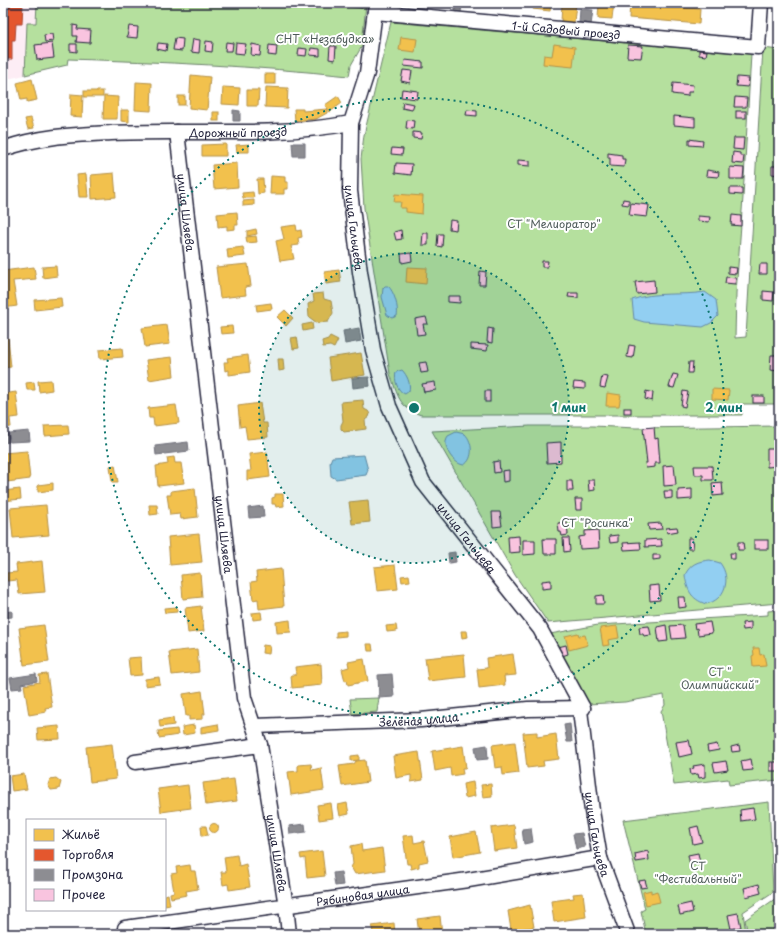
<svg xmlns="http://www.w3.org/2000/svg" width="782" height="937" font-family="'Playpen Sans',sans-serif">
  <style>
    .built { fill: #fdedf5 }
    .green { fill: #b5e09e; stroke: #6c816c }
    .water { fill: #92cff2; stroke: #658aa9 }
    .homes { fill: #f2c14e; stroke: #b49148 }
    .shops { fill: #e4572e; stroke: #aa4732 }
    .industry { fill: #8d8d92; stroke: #6d6d78 }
    .building { fill: #f9c4df; stroke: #22223b }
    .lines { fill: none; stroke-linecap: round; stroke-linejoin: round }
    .street-casing { stroke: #22223b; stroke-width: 17 }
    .street { stroke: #fff; stroke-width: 14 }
    .ring { fill: none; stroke: #0f766e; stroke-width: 2; stroke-dasharray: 2 4 }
    .labels { text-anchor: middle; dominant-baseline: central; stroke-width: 4; stroke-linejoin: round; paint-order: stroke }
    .street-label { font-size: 11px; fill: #22223b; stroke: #fff }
    .park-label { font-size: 11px; fill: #4e5b59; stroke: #fff }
    .centre { fill: #0f766e; stroke: #fff; stroke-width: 2 }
    .ring-label { font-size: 12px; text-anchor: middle; font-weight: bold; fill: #0f766e; stroke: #fff; stroke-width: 4; stroke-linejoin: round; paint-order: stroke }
  </style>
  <rect width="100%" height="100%" fill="#fff"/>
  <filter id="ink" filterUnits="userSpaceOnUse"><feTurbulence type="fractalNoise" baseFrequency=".025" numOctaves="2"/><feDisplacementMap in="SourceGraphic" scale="8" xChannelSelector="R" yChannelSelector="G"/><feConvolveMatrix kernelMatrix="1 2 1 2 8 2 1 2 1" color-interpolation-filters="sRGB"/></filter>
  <g filter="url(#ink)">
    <path class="built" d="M3,3H37L36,23H27L25,75L3,80Z"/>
    <g class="green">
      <path d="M37,3H366L362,46L351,65L349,76C255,66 162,62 68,59L67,65L25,75L27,23H36Z"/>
      <path d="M391,22L751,54L743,197L736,293L735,338L746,337L763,48L779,50V404H742V415H421C398,407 398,395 390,374L364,208L361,159L364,135Z"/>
      <path d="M530,426H593L636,428L779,426V603L548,623L515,575L432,431Z"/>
      <path d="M779,610V780L729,785L728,779L674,785L661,711L665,705L664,695L625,702L588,704L550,634L598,625L768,615V611Z"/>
      <path d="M379,698L377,712L352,714L350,699Z"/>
      <path d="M769,802L773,892L743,912L746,934H646L641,911L645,909L623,820Z"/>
      <path d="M779,896V934H748L745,920Z"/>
    </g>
    <g class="water">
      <path d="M385,286H388C394,291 399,308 397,316L392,318L387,315L382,297L383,288Z"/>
      <path d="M705,292L716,300L718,316L711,323L703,327L644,322L634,319L632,300C654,291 682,296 705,292Z"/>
      <path d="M402,370C407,375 411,384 409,391L405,394C397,391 394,380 396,372Z"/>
      <path d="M456,432L465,434C473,442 474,459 464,465C453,464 441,446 448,436Z"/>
      <path d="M364,455L368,470L366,475L336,479L331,476L330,462L332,457Z"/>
      <path d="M710,560L720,563C732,579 725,600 706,604C691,599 687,590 685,575C690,564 698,561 710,560Z"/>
    </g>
    <g class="homes">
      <path d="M533,3H554V5H551L550,11L533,9Z"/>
      <path d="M562,3H576L574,23L561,22Z"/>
      <path d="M599,3H614L612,19L598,18Z"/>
      <path d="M630,3L700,9L699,24L629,18Z"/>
      <path d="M401,37L417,39L415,52L399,50Z"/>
      <path d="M554,44L575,47L573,67L543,64L544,55L552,56Z"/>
      <rect x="265" y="74" width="10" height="10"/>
      <path d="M191,75L210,77L207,110L189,108Z"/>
      <path d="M32,79L37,100L27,102V99L21,100L17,83Z"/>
      <path d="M136,82L152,83L151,111L135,110Z"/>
      <path d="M223,87L240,88L239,105L222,104Z"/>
      <path d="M266,87L288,88L287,108L265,107Z"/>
      <path d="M247,90H259L258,106H247Z"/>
      <rect x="84" y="91" width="19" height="6"/>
      <path d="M71,94L83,95L82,117L70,116Z"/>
      <path d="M104,96L118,97L117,119H103Z"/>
      <rect x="178" y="96" width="7" height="9"/>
      <path d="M338,96L342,103L330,112L325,105Z"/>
      <path d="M294,109H303V111L327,109V113L316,119L295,121Z"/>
      <path d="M121,110H129V122L121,121Z"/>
      <rect x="213" y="112" width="6" height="9"/>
      <path d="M31,118L34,128L28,129L25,119Z"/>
      <path d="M226,144V156H202V145Z"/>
      <path d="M249,144V152H237L236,145Z"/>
      <path d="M237,163L238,187L214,189L212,165Z"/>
      <path d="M114,173L116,197L92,199L91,175Z"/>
      <path d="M86,174L88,197H79L77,175Z"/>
      <path d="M3,175L5,200H3Z"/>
      <path d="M271,176L285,177V182H288V189H284V194H270Z"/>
      <path d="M257,179H263L264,193L258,194Z"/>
      <path d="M253,192L254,198H243L242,193Z"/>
      <path d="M395,194L423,196L422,214L406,212V208H400L401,202H394Z"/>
      <path d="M254,200V205L243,206V201Z"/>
      <path d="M237,212L238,225H235V229L227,230V226L218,227L217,214Z"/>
      <path d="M296,225L297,231L301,230L302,237L298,238L299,245L291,246L294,259L280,261L276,241L284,239L281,227Z"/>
      <path d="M256,229L257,234L247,236V231Z"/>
      <path d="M256,236L257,242L247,243L246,237Z"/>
      <rect x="3" y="243" width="2" height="8"/>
      <path d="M243,247L245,256L228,258L227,249Z"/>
      <path d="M248,264L251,286L245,287L246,295L220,298L216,267Z"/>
      <path d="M56,266L57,276L43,278L42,267Z"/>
      <path d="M34,267L36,279L13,281L17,306L3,308V271Z"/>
      <path d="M407,267L427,268L426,284L406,282Z"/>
      <path d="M339,270L341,282L326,284L324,272Z"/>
      <path d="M323,293L324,299L331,301L333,313L328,322L317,323L309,317L308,304L314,301L313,294Z"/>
      <path d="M61,298L62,307L35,310L34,300Z"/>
      <path d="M271,303L272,309L257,311L256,305Z"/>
      <path d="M285,310L293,318L286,326L277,317Z"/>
      <path d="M312,323L313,329L303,331L302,325Z"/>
      <path d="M167,325L170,344L145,347L142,328Z"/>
      <path d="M232,326L233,333L221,334L220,327Z"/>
      <path d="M330,336L338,340L334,348L330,346L323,347L322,341L328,339Z"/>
      <path d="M297,337L299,348L293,349L291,338Z"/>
      <path d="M8,338L11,367L3,368V339Z"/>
      <path d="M122,348L123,357L100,359L99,350Z"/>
      <path d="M361,353L365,375L331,381L328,358Z"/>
      <path d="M248,355L250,372L229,375V370L225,371L224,362H228L227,358Z"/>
      <path d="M172,357L174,376L149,380L146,360Z"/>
      <path d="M278,359H283L284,370L279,371Z"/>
      <path d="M51,380L52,390L39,392L38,381Z"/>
      <path d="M34,382L35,390H27L26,383Z"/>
      <path d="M712,389L729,390L728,400L712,399Z"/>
      <path d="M16,392L19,417L10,418L11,427L3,428V394Z"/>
      <path d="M607,393L621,395L619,406H606Z"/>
      <path d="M363,400L364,409L368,411L370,414L369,417L365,420L366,429L344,432L341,429V425L343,421L341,402Z"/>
      <path d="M260,403L263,423H267L268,437L247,439L245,426L240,427L238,406Z"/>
      <path d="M176,405L179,423L154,426L153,418H149L148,408Z"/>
      <path d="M68,425L69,434L45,436L44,426Z"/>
      <path d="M27,451L30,479L7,482L3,453Z"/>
      <path d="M267,452L270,477L247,480V471H251L249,454Z"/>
      <path d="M174,457L175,463H181L184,483L158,486L156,466L168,464L167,458Z"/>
      <path d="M115,465L118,482H112L110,466Z"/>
      <path d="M53,483V490L38,492V485Z"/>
      <path d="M195,488L198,517L181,519L180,514L170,515L167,495H171V491Z"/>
      <path d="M20,489L21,499L3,501V491Z"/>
      <path d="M275,494H283L284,506L276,507L275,504H272V498L275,497Z"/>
      <path d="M368,500L370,522L352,524L349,502Z"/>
      <path d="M46,505L49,535L13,538L10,508Z"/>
      <path d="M149,505H157L158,514L150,515Z"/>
      <path d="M199,534L202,562L170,565L168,537Z"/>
      <path d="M42,561L45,592L19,594L17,580L7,581L6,573L17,572L16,564Z"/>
      <path d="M395,565L398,589L377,591L374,567Z"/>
      <path d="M281,569L284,606L259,609L258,599L253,600L251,582L257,581L256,572Z"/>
      <path d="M200,573L202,597L183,599L181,575Z"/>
      <path d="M409,575L410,581L402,582L401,576Z"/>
      <path d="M201,606L204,631L188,633L185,608Z"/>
      <path d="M177,607V612L165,613L164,608Z"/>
      <path d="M261,612L262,619L253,620L252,613Z"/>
      <path d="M290,620L291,632L277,633L276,622Z"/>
      <path d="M44,625L49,662L24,665L19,628Z"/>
      <path d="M396,625L397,631L387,632L386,626Z"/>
      <path d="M617,626L619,638L608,640L609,645L603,646L600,628Z"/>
      <path d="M346,631V636L336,637V632Z"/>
      <path d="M461,631H467L468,637L462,638Z"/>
      <path d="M578,633L579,636L585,635L588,645L569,650L565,636Z"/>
      <path d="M367,644H372L373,651H368Z"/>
      <path d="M263,645L270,646L269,654L262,653Z"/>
      <path d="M753,648H759L760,655L764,654L766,666L753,667L752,656L754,655Z"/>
      <path d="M197,649L199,672L172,675L169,652Z"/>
      <path d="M464,654L466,677L428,681L425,658Z"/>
      <path d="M513,654L516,675L504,676L505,685L479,688L477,669L487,668L486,658Z"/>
      <path d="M141,657L142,675L130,676L128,658Z"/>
      <path d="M364,659L368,681L348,685L347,680L345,681L342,669L349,667L348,662Z"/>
      <path d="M321,664L322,685L292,688L291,675H296L295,667Z"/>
      <path d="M47,674L52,707L45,708L46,712L29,715L24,685L40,682L39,675Z"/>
      <path d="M159,677L160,684L145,686V679Z"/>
      <path d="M202,691L205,714H203V719L189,720V716H186L183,694Z"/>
      <path d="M173,718L174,725L160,727L159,720Z"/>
      <path d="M218,724L219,730L201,733V727Z"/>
      <path d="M194,725L195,733L183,735L182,727Z"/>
      <path d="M59,726L60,739L38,740L37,728Z"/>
      <path d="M177,729L178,735L159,738L158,731Z"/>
      <path d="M537,732V737L556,734L559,759L543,761L544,766L527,768L523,733Z"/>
      <path d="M515,742L519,773L503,775L502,767L495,768L492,745Z"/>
      <path d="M112,744L116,779L90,782L86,747Z"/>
      <path d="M463,746L466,768H462L463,774L451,776L450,768L435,771L432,751Z"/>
      <path d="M419,752L423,780L411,782V775L396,778L393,756Z"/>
      <path d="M359,755V760L351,761V756Z"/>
      <path d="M365,760L368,782L342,786L339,766L354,764L356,761Z"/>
      <path d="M311,764L312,770L321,768L324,790L291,795L288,772L298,771V765Z"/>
      <path d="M24,774L27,789L12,791L10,776Z"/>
      <path d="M56,778L61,782L59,789L51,790L48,785L50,779Z"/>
      <path d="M234,779L237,801L206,805L203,783Z"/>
      <path d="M473,782L475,796L465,798L463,784Z"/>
      <path d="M491,784L492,796L483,797L481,785Z"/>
      <path d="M188,785L191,808L161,812L158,789Z"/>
      <path d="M331,803L333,818L319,820L317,805Z"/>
      <path d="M347,803L349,814L340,816L338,805Z"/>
      <circle cx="214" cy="828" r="4.5"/>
      <path d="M514,825L517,848L494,851L491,828Z"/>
      <path d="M201,826H206L208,835L202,836Z"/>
      <path d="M476,832L480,852L453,857L450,837Z"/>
      <path d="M413,835L414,843L424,841L428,861L419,863V867L411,869L410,864H407L403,836Z"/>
      <path d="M361,844L362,851L382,848L385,870L355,874L351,867L353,864L351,846Z"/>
      <path d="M322,851L325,876L307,878L305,858L301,859L300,854Z"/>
      <path d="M237,855L239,866L246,864L250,887L229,890L228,884L223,885L221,872H226L224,857Z"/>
      <path d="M190,865L191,871H195L198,889L186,891L187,895L171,898L170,893L174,892L171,874L177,873L176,867Z"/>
      <path d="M651,890V893L657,891L660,902L646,905L643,892Z"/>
      <path d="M583,893L586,917L554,922L551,901L574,898L573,894Z"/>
      <path d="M168,894L170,905L165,906V895Z"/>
      <path d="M530,905L534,927L511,930L508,911Z"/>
      <path d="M440,916L442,934H419L417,919Z"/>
      <path d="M394,923L395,934H373L372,926Z"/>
    </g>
    <path class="shops" d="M3,3H23L22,24H16L15,40H12V59H3Z"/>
    <g class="industry">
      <path d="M455,3H462L461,13L455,12Z"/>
      <path d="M580,9L593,10L591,25L579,24Z"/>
      <path d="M233,110L240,111V121H233Z"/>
      <path d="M292,143H305V156H293Z"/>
      <path d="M359,328L361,341L345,344L343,331Z"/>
      <path d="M369,377L370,386L353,388L352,378Z"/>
      <path d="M29,431L30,441L10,442L9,433Z"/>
      <path d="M3,433H8L9,442L3,443Z"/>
      <path d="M188,442L189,451L156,455L155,446Z"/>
      <path d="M263,506L264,517L249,518L248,508Z"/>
      <path d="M455,552L456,562L449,563L448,553Z"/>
      <path d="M12,611V617L3,618V612Z"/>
      <path d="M36,674L37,681L21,684L22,688L12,689L10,678Z"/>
      <path d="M392,674L394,697L379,698L378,675Z"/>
      <path d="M570,724L572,742H567L564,725Z"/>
      <path d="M487,745L488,759L477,760L475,747Z"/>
      <path d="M305,824L306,832L290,834L289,826Z"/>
      <path d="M531,828L533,842L524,844L522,829Z"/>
      <path d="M582,833L585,847L576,849L573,834Z"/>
      <path d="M341,872L343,885L335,886L333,873Z"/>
    </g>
    <g class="building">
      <path d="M347,3H363L362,8L347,6Z"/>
      <path d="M73,25L78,26L77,29L91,30L90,43L76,42L77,36H73Z"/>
      <path d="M129,26L138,27L137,38L127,37Z"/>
      <path d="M52,34L53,41L45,42L44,35Z"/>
      <path d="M175,38L183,39L182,51L173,50Z"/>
      <path d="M193,39L200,40L199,53L191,52Z"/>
      <path d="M206,41L213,42L212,52L205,51Z"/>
      <path d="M226,42L233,43L232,51H225Z"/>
      <path d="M52,43L54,58L37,60L35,45Z"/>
      <path d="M158,43L167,44L166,51L157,49Z"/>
      <path d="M236,43L246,44L244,54L235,53Z"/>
      <path d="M70,44H77V52L70,51Z"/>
      <path d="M252,44L261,46L260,56L251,55Z"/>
      <path d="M269,45L277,46L276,56L268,55Z"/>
      <path d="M628,45L643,46L641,58L627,57Z"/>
      <path d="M330,46H336L335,60L329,59Z"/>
      <path d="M299,48L307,49L306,56L298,55Z"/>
      <path d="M311,48L320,49V56L310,55Z"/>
      <path d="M699,50L707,51L706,56L699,55Z"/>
      <path d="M405,60L423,62V68L404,66Z"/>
      <path d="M403,70L412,71L410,83L401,81Z"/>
      <path d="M737,77L749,78L748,87L736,86Z"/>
      <path d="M673,83L693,85L692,92H688V96L672,94Z"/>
      <path d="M402,89L418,91L417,99L401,97Z"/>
      <path d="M735,97L747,98L746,107H734Z"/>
      <path d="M403,102L414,104L412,110L402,108Z"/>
      <path d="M467,110L477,111V116L466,115Z"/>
      <rect x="736" y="111" width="10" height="7"/>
      <path d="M674,116L695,118V127L674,125Z"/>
      <path d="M407,120L414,121L413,129L406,128Z"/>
      <path d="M413,132L422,133L421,139L413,138Z"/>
      <path d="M734,138H744L743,150L733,149Z"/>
      <path d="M689,139L703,141L702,146L689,145Z"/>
      <path d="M392,148L403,149L402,155L391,154Z"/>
      <path d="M733,152L740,153V156H744L743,164L732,163Z"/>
      <path d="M608,153L622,155V159H625L624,167L610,166V158H608Z"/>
      <path d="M518,160L530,161V166L518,165Z"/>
      <path d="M396,163L412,164L411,175L395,173Z"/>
      <path d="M772,166H779V175L772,174Z"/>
      <path d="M730,167L744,168L743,179H730Z"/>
      <path d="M707,170L719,172L718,177L706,176Z"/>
      <path d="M730,188H742V195L730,194Z"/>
      <path d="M623,199L629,200V205L622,204Z"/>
      <path d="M631,203L649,205L647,217L629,215Z"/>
      <path d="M732,215L741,216V226L731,225Z"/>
      <path d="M698,216L710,217L709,222L698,221Z"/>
      <path d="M450,220L457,221L456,230L449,229Z"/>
      <path d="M401,230L402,239L396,240L394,232Z"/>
      <path d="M423,233H428V245H422Z"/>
      <path d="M438,234H443L442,247L437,246Z"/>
      <path d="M411,253L412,261L402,263L401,254Z"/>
      <path d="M542,261H548L547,267H542Z"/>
      <path d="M760,264H767V274H759Z"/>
      <path d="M728,267L737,268L736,274L728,273Z"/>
      <path d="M480,271L486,272L485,285H479Z"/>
      <path d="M726,277L736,278L735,284L725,283Z"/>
      <path d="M654,280L655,292L637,294L635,282Z"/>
      <path d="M763,291L774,292L773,301L763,300Z"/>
      <path d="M569,293H578V298L568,297Z"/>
      <path d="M448,296H460V303L448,302Z"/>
      <path d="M426,317L428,324H423L425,334L417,335L415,319Z"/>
      <path d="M488,328L493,329L492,343L487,342Z"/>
      <path d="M471,344L488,345L487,351L471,349Z"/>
      <path d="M629,345L635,346L633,358L627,357Z"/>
      <path d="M771,355H779V371L770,370Z"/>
      <path d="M426,362L428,372L421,373L419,363Z"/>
      <path d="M689,362H693L692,373H688Z"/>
      <path d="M673,374L678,375L674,388L669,387Z"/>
      <path d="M602,376L608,377L605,388L600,387Z"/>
      <path d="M435,382L436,390L424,392L422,384Z"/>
      <path d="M574,382L585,383V389L573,388Z"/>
      <rect x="485" y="391" width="5" height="11"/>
      <path d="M646,391L653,393L652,401L645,399Z"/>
      <path d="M683,391L688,392L685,407L681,406Z"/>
      <rect x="753" y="396" width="11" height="7"/>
      <rect x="624" y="408" width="7" height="5"/>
      <path d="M654,427L655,439L658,438L660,463H655V467L646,468L645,463H647L643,428Z"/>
      <path d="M561,442V462L547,463L546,443Z"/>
      <path d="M767,449H778L779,466L767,467Z"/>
      <path d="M499,461L500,472L494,473L493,462Z"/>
      <path d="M674,465L676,485L664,486L663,466Z"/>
      <path d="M694,466H712L713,480H703V475H695Z"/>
      <path d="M509,470V481L503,482L502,471Z"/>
      <path d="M588,480H594L595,490L589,491Z"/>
      <path d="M567,481H572L573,491H567Z"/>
      <path d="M722,482L723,495L713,496L712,483Z"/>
      <path d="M692,489V499L678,500V490Z"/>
      <path d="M664,491H672V498L665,499Z"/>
      <path d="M575,499H582V510H576Z"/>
      <path d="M492,512H500L502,526L493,527Z"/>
      <path d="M567,522L568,535L562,536L561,532H559L558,523Z"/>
      <path d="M661,523L662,529L649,530L648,524Z"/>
      <path d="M677,527L678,531L667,533L666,528Z"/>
      <path d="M598,530L599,548L580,549L579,537L585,536V531Z"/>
      <path d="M618,535V542L610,543L609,536Z"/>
      <path d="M519,536L520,552L509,553L508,537Z"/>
      <path d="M563,538H569L570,551L564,552Z"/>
      <path d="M688,538H692L693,549H688Z"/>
      <path d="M543,539H556V554H544Z"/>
      <path d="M661,539L662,546L645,547V540Z"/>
      <path d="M523,540H535V554L523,555Z"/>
      <rect x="754" y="540" width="14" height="9"/>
      <path d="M640,542L641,549L624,550L623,543Z"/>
      <path d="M738,542H743L744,550H738Z"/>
      <path d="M730,553H735V559H731Z"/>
      <path d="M653,555H660V559L653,560Z"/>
      <path d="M551,580V588L542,589V581Z"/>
      <path d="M659,585L660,600L650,601L649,586Z"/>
      <path d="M603,595L604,604H596V596Z"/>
      <path d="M678,597H685L686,607L679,608Z"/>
      <path d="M710,622L712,633L698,635L697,628L695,629L694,624Z"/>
      <path d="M751,622V629L743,630L742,623Z"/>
      <path d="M666,625L668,641L659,642L657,627Z"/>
      <path d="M683,625L685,638L672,639L670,626Z"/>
      <path d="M649,626L651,635L644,636L643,634H640L639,627Z"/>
      <path d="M566,645L568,654L562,656L558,647Z"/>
      <path d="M689,740L692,754L679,757L676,742Z"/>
      <path d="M717,744L719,750L708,752L707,746Z"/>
      <path d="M739,745L740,751L732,752L731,747Z"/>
      <path d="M751,759L753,770L743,771L741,761Z"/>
      <path d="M726,761L728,770L715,772L713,763Z"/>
      <rect x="770" y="762" width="9" height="9"/>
      <path d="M705,764V777L699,778L698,774L691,775L690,769L694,768L693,766Z"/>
      <path d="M753,808L755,819L741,821L740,810Z"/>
      <path d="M698,826L702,842L693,844L690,828Z"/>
      <path d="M648,851L649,860L636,862L635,854Z"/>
      <path d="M698,853L700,863L690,865L688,855Z"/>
      <path d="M645,880L647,887L641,888L639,881Z"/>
      <path d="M759,884L761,893L746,897L744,888Z"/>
      <path d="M691,903L693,912L680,915L678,906Z"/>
      <path d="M738,913L741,927L731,929L728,915Z"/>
    </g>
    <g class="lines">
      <g class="street-casing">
        <g id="street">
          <path id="s1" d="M375,12L758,47L761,3"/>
          <path id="s2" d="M351,123L350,191L360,272L373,350L389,406L423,482L540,629L583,708L580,710L592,811L600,858L628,934"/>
          <path id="s3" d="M177,132L244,698L260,745L286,906L289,934"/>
          <path id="s4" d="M3,149C40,136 72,135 111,133C191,129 272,138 351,123L367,73L376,3"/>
          <path id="s5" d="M255,726L421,720L528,709L583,708"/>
          <path d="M135,762L260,745"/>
          <path id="s6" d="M125,928L468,880L600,858"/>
        </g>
      </g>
      <use href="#street" class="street"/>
    </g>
  </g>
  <circle cx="414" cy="408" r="155" fill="#0f766e" fill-opacity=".12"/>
  <g class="ring">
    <circle cx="414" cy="408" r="155"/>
    <circle cx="414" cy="408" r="310"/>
  </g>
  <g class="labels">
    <g class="street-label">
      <text stroke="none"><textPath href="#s1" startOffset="192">1-й Садовый проезд</textPath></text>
      <text stroke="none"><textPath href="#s4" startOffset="237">Дорожный проезд</textPath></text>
      <text stroke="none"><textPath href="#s3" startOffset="81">улица Шляева</textPath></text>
      <text stroke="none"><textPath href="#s2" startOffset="105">улица Гальцева</textPath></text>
      <text stroke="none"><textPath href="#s3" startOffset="405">улица Шляева</textPath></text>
      <text stroke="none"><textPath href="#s2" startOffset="441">улица Гальцева</textPath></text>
      <text stroke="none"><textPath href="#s5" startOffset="164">Зелёная улица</textPath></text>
      <text stroke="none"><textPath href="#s2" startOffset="777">улица Гальцева</textPath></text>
      <text stroke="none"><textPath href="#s3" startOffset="729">улица Шляева</textPath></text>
      <text stroke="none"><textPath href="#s6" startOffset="240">Рябиновая улица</textPath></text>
    </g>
    <g class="park-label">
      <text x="325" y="38">СНТ «Незабудка»</text>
      <text x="554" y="223">СТ "Мелиоратор"</text>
      <text x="597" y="522">СТ "Росинка"</text>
      <text x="720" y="671">СТ "<tspan x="720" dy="13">Олимпийский"</tspan></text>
      <text x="698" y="865">СТ<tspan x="698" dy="13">"Фестивальный"</tspan></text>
    </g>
  </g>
  <circle cx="414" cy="408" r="6" class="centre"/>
  <g class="ring-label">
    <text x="569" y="412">1 мин</text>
    <text x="724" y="412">2 мин</text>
  </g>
  <rect width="782" height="937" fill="none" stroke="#fff" stroke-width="16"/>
  <rect x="8" y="8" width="766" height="921" fill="none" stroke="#22223b" stroke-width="1.5" filter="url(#ink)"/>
  <rect x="26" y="819" width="140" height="92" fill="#ffffff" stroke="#a7a7b1"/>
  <rect x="34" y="829" width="20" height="12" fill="#f2c14e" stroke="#a7a7b1"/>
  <text x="62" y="839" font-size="12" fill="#22223b">Жильё</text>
  <rect x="34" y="849" width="20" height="12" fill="#e4572e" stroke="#a7a7b1"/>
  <text x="62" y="859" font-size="12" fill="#22223b">Торговля</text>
  <rect x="34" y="869" width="20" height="12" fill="#8d8d92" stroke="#a7a7b1"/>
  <text x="62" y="879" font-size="12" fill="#22223b">Промзона</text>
  <rect x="34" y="889" width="20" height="12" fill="#f9c4df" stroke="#a7a7b1"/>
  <text x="62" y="899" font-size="12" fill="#22223b">Прочее</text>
</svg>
